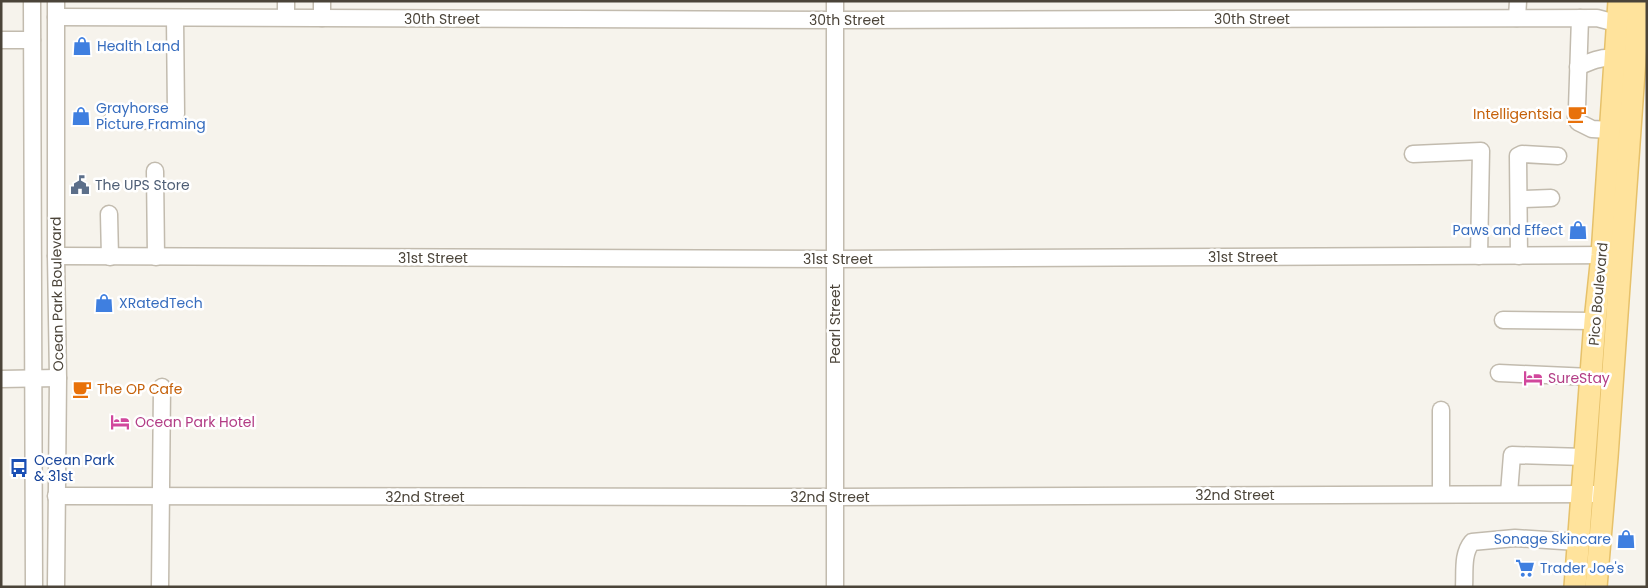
<svg xmlns="http://www.w3.org/2000/svg" width="1648" height="588" font-family="Poppins,sans-serif">
  <style>
    .lines { fill: none; stroke-linecap: round; stroke-linejoin: round }
    .minor-casing { stroke: #c2bbae; stroke-width: 19 }
    .major-casing { stroke: #e6c16a; stroke-width: 24 }
    .minor { stroke: #fff; stroke-width: 16 }
    .major { stroke: #ffe39c; stroke-width: 21 }
    .labels { text-anchor: middle; dominant-baseline: central; stroke-width: 5; stroke-linejoin: round; paint-order: stroke }
    .street-label { font-size: 14px; fill: #4b4439; stroke: #fff }
    .shop-label { font-size: 14px; fill: #366cbe; stroke: #fff; text-anchor: start }
    .food-label { font-size: 14px; fill: #c56008; stroke: #fff; text-anchor: end }
    .service-label { font-size: 14px; fill: #4e5e75; stroke: #fff; text-anchor: start }
    .hotel-label { font-size: 14px; fill: #b23c85; stroke: #fff; text-anchor: start }
    .transit-label { font-size: 14px; fill: #164399; stroke: #fff; text-anchor: start }
  </style>
  <rect width="100%" height="100%" fill="#f6f3ec"/>
  <g class="lines">
    <g class="minor-casing">
      <g id="minor">
        <path d="M32,1L34,587"/>
        <path d="M56,1V256L58,378L56,587"/>
        <path d="M286,1V17"/>
        <path d="M322,1V18"/>
        <path d="M835,1V587"/>
        <path d="M56,17L834,20L1597,18L1627,26"/>
        <path d="M1517,18L1518,1"/>
        <path d="M1,40H32"/>
        <path d="M1578,67C1591,61 1600,57 1614,58"/>
        <path d="M1577,108L1580,18"/>
        <path d="M1576,117L1578,122L1592,129L1610,130"/>
        <path d="M112,120L166,121L171,119L176,114L175,18"/>
        <path d="M1413,154L1481,151L1479,256"/>
        <path d="M155,171L156,257"/>
        <path d="M1519,201L1521,199L1551,198"/>
        <path d="M109,214L110,257"/>
        <path d="M56,256L835,259L1613,255"/>
        <path d="M1519,256L1518,156L1522,154L1558,156"/>
        <path d="M1503,320L1595,321"/>
        <path d="M1499,373L1591,377"/>
        <path d="M1,379L58,378"/>
        <path d="M1441,410V493"/>
        <path d="M1509,493L1512,455L1585,457"/>
        <path d="M56,496L835,497L1594,494"/>
        <path d="M160,587L162,387"/>
        <path d="M1464,587C1465,572 1462,554 1472,542L1515,538L1577,542"/>
      </g>
    </g>
    <g class="major-casing">
      <g id="major">
        <path d="M1575,587L1595,321L1602,255L1619,1"/>
        <path d="M1596,587L1607,457L1639,1"/>
      </g>
    </g>
    <use href="#minor" class="minor"/>
    <use href="#major" class="major"/>
  </g>
  <defs>
    <g id="shop-bare" transform="scale(1.5)"><path d="M-5-2.5h2.3a2.7 3.5 0 0 1 5.4 0H5L5.5 6h-11ZM-1.5-2.5h3a1.5 2.3 0 0 0-3 0Z" fill="#3f7fe0" stroke="#fff" stroke-width="2.5" paint-order="stroke"/></g>
    <g id="cafe-bare" transform="scale(1.5)"><path d="M-5.5-4.5H6V0H3Q3 3.5 0 3.5H-2.5Q-5.5 3.5-5.5 0ZM3-3.2v2h1.7v-2ZM-6 4.5H4V6H-6Z" fill="#e8710a" stroke="#fff" stroke-width="2.5" paint-order="stroke"/></g>
    <g id="civic-bare" transform="scale(1.5)"><path d="M-.6-6.5H3V-4.5H.6V-3L4-1V1h2V6H-6V1h2V-1L-.6-3ZM-1.2 2.5V6h2.4V2.5Z" fill="#5c6f8a" stroke="#fff" stroke-width="2.5" paint-order="stroke"/></g>
    <g id="hotel-bare" transform="scale(1.5)"><path d="M-6-4.5h1.5V1H6V5H4.5V3h-9V5H-6ZM-4 0a1.8 1.8 0 1 1 3.6 0ZM.5 0V-2.5h3Q6-2.5 6 0Z" fill="#d1479c" stroke="#fff" stroke-width="2.5" paint-order="stroke"/></g>
    <g id="bus-bare" transform="scale(1.5)"><path d="M-5-6H5V4H4V6H2V4H-2V6H-4V4H-5ZM-3.5-4V0h7V-4ZM-3.5 1.2v1.5H-2V1.2ZM2 1.2v1.5H3.5V1.2Z" fill="#1a4fb4" stroke="#fff" stroke-width="2.5" paint-order="stroke"/></g>
    <g id="supermarket-bare" transform="scale(1.5)"><path d="M-6-5.5h2.5l.6 2H6L4.5 2H-2.5L-4.4-4H-6ZM-1.5 3.2a1.3 1.3 0 1 0 .1 0ZM3 3.2a1.3 1.3 0 1 0 .1 0Z" fill="#3f7fe0" stroke="#fff" stroke-width="2.5" paint-order="stroke"/></g>
  </defs>
  <g fill-rule="evenodd">
    <use href="#shop-bare" x="82" y="46"/>
    <use href="#cafe-bare" x="1577" y="114"/>
    <use href="#shop-bare" x="81" y="116"/>
    <use href="#civic-bare" x="80" y="185"/>
    <use href="#shop-bare" x="1578" y="230"/>
    <use href="#shop-bare" x="104" y="303"/>
    <use href="#hotel-bare" x="1533" y="378"/>
    <use href="#cafe-bare" x="82" y="389"/>
    <use href="#hotel-bare" x="120" y="422"/>
    <use href="#bus-bare" x="19" y="468"/>
    <use href="#shop-bare" x="1626" y="539"/>
    <use href="#supermarket-bare" x="1525" y="568"/>
  </g>
  <g class="labels">
    <g class="street-label">
      <text x="442" y="19">30th Street</text>
      <text x="1252" y="19">30th Street</text>
      <text x="847" y="20">30th Street</text>
      <text x="1243" y="257">31st Street</text>
      <text x="433" y="258">31st Street</text>
      <text x="838" y="259">31st Street</text>
      <text transform="translate(57 294) rotate(-91)">Ocean Park Boulevard</text>
      <text transform="translate(1598 294) rotate(-85)">Pico Boulevard</text>
      <text transform="translate(835 324) rotate(-90)">Pearl Street</text>
      <text x="1235" y="495">32nd Street</text>
      <text x="425" y="497">32nd Street</text>
      <text x="830" y="497">32nd Street</text>
    </g>
    <g class="shop-label">
      <text x="97" y="46">Health Land</text>
      <text x="96" y="108">Grayhorse<tspan x="96" dy="16">Picture Framing</tspan></text>
      <text x="1563" y="230" text-anchor="end">Paws and Effect</text>
      <text x="119" y="303">XRatedTech</text>
      <text x="1611" y="539" text-anchor="end">Sonage Skincare</text>
      <text x="1540" y="568">Trader Joe's</text>
    </g>
    <g class="food-label">
      <text x="1562" y="114">Intelligentsia</text>
      <text x="97" y="389" text-anchor="start">The OP Cafe</text>
    </g>
    <g class="service-label">
      <text x="95" y="185">The UPS Store</text>
    </g>
    <g class="hotel-label">
      <text x="1548" y="378">SureStay</text>
      <text x="135" y="422">Ocean Park Hotel</text>
    </g>
    <g class="transit-label">
      <text x="34" y="460">Ocean Park<tspan x="34" dy="16">&amp; 31st</tspan></text>
    </g>
  </g>
  <rect width="1648" height="588" fill="none" stroke="#4b4439" stroke-width="5"/>
</svg>
